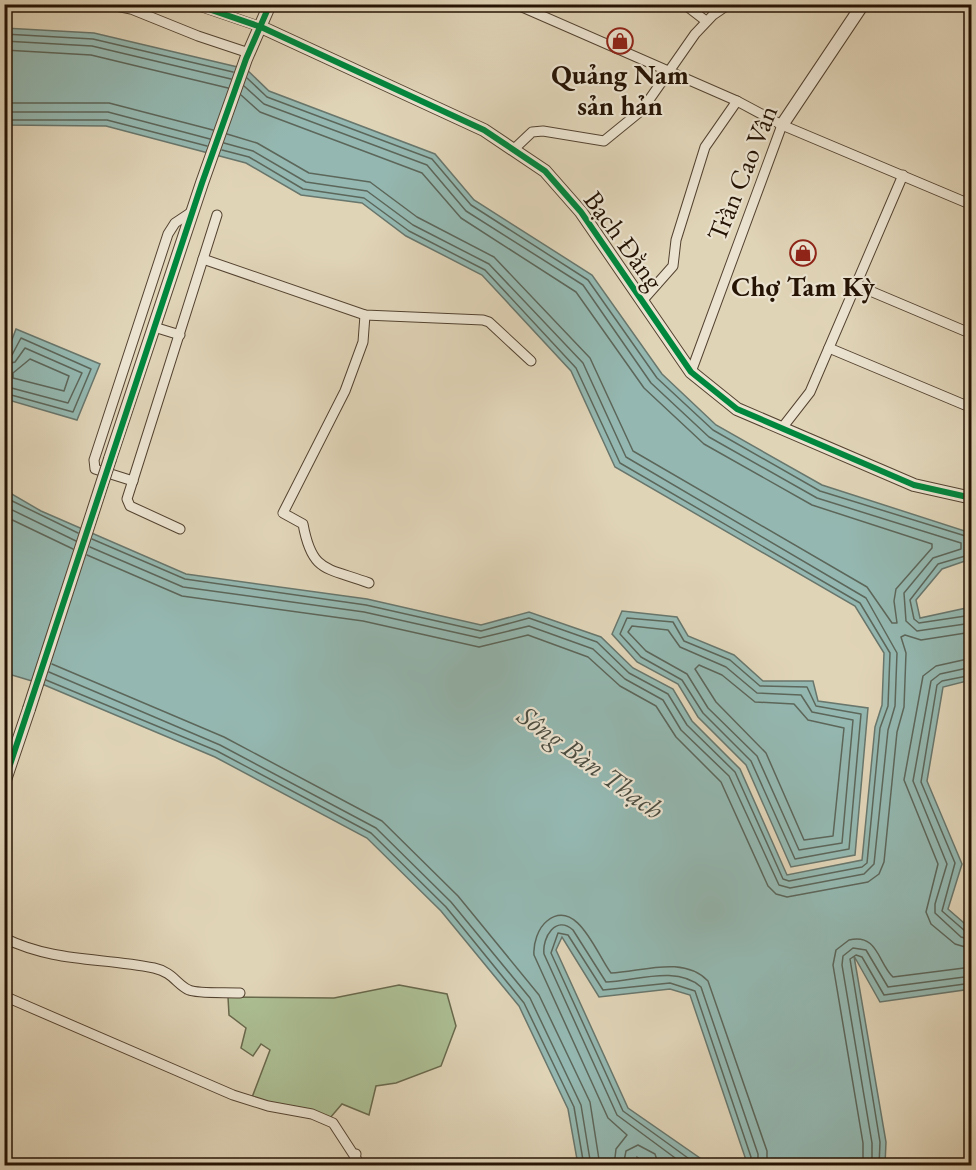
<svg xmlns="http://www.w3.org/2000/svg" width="976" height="1170" font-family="'EB Garamond',serif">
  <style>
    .green { fill: #acbe93; stroke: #68684c; stroke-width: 1.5 }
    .water { fill: #94b8b1; stroke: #68766c; stroke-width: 1.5 }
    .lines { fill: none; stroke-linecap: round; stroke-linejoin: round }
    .shore { stroke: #5c665a; stroke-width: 1.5 }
    .minor-casing { stroke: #544331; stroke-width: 11 }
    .tertiary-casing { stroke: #544331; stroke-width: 14 }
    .minor { stroke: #ebe3d0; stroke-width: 9 }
    .tertiary { stroke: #ebe3d0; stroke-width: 12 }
    .tertiary-bridge-casing { stroke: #544331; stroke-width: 14; stroke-linecap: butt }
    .tertiary-bridge { stroke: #ebe3d0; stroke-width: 12 }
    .cycleway-casing { stroke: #ebe3d0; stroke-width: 10 }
    .cycleway { stroke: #00873e; stroke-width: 6 }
    .labels { text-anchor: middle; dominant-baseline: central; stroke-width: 4.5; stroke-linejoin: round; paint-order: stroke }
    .poi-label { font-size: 27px; font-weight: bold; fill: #251304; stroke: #ebe3d0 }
    .street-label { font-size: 27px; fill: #251304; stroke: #ebe3d0 }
    .water-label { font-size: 28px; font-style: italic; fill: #4c4d41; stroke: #ebe3d0 }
  </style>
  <rect width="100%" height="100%" fill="#e0d4b7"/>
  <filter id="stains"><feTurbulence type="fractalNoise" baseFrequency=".00333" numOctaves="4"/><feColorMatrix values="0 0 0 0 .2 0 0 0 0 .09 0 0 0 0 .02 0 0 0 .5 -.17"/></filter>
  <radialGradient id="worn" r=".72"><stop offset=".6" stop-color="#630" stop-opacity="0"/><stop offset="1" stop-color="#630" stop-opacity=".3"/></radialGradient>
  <path class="green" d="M399,985L447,994L456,1026L441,1066L396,1083L376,1086L369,1115L342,1104L330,1118L251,1100L270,1050L261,1044L253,1056L241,1048L246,1028L229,1015L228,997L334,998Z"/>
  <g class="water">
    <path d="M4,28L94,33L246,69L269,91L435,154L474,200L592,275L662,374L716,425L822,485L971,533V559L942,569L916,600L920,618L971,607V680L943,687L927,781L962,864L948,909L971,929V989L880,1002L854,956L886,1142L885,1165H732L746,1160L690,995L670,989L599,997L562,937L556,950L628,1108L710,1165H648L637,1157L636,1165H578L568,1109L519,1006L441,911L367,838L215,757L42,684L5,673V490L41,511L186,574L367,599L481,625L529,612L601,637L633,668L673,689L692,721L740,769L787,875L862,860L875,727L882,705L884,653L855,606L615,467L571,371L482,275L406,236L362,203L301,195L246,163L106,126L5,125Z"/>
    <path d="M16,329L100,364L77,420L5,399V358Z"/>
    <path d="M622,611L677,617L688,636L734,655L763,681H813L818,701L868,708L855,855L791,867L746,765L698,717L678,684L637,662L612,634Z"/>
  </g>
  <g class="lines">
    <g class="shore">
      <path d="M4,34L93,39L233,72"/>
      <path d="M4,41L92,46L231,79"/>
      <path d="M4,50L91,55L228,88"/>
      <path d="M247,78L267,97L432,159L471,205L588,280L657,378L713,430L820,491L972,538"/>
      <path d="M244,86L264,104L427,165L466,211L583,285L651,383L709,437L817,498L961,543V549L933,558L904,593L906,621L917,631L972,623"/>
      <path d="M4,103H109L213,130"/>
      <path d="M4,112H108L210,139"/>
      <path d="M4,120H107L207,146"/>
      <path d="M227,134L257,143L309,173L370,182L417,217L494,257L590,358L633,451L867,587L892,623H897L894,601L896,589L932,548V544L812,505L704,444L644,388L576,292L461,218L422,173L260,112L241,95"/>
      <path d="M4,357L12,355L21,338L91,369L73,412L4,393"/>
      <path d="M30,359L69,376L64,391L13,378V373Z"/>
      <path d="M4,365L15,362L25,348L82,373L68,403L4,386"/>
      <path d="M4,497L78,533"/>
      <path d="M4,506L76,541"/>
      <path d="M4,516L73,549"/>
      <path d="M92,539L185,579L366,605L481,631L529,618L597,642L629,673L668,694L687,725L735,772L783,879L789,881L862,867L867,863L880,728L888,706L890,653L860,603L620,463L576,368L485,270L409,231L364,198L303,189L249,157L222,150"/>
      <path d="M90,547L183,587L364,612L480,638L529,626L593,649L625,679L663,700L681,730L729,776L779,885L790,888L864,874L874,864L888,730L895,706L897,653L866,598L626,457L583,363L489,264L413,225L367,191L306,182L253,151L224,143"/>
      <path d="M972,554L938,564L910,600L914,619L919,623L972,615"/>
      <path d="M87,555L182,596L363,621L479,647L528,635L588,657L620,686L656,706L676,737L721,782L768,886L776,894L787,897L868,882L879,874L884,862L897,732L904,707L906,653L901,637L905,635L921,640L972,632"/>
      <path d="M627,618L673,622L684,641L730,660L760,686L807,687L816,706L861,714L849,849L795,859L751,761L703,713L682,680L641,657L620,634Z"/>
      <path d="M632,626L668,630L680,647L726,667L757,693L801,695L812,712L853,720L842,843L799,850L757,756L708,708L687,674L646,651L628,632Z"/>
      <path d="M972,658L936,666L923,676L904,780L938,864L926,912L931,924L955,944L972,949"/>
      <path d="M52,664L224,737L382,821L458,896L539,995L590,1102L600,1166"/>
      <path d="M699,665L722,675L755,702L794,704L808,720L844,728L833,836L804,840L766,753L716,702L695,669Z"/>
      <path d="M972,667L940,674L931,681L913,781L947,864L935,904V913L961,937L972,940"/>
      <path d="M49,672L220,745L376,828L451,902L530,998L581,1105L591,1166"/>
      <path d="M972,675L942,681L937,685L921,782L955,863L942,911L965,931L972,933"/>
      <path d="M46,680L217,751L371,833L446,907L524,1003L574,1107L584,1166"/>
      <path d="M614,1166L616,1149L627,1135L608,1118L534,955C533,944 538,928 547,921C577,897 597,955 611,973C641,972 683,955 708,981L767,1151V1166"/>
      <path d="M623,1166L626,1151L638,1145L655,1154L659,1166"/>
      <path d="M686,1166L617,1115L544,954C542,937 556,915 573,930L606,982C635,981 677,965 701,987L758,1154V1166"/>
      <path d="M699,1166L623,1111L551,953L558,933L568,935L603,990L670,983L695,991L751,1157L748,1166"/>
      <path d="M863,1166V1143L833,965L836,950L849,940C878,933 878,963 893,977L972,967"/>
      <path d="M872,1166V1143L842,965L843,956L853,948L866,950L888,987L972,976"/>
      <path d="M879,1166L880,1142L850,959L856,955L862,957L884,995L972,983"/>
    </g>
    <g class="minor-casing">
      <g id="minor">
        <path d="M106,4L131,9L198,36L249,53"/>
        <path d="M194,4L261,27"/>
        <path d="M515,4L737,101L782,125L972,205"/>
        <path d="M684,4L706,21"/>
        <path d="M513,150L532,132L543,131L604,141L642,110L695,34L713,15L729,4"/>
        <path d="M203,259L365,315L483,320L489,322L531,361"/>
        <path d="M856,285L972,334"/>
        <path d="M642,301L673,266L676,240L705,147L737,101"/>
        <path d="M365,315L363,342L345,391L283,513L303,524C312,573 326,567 369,583"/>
        <path d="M154,327L180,335"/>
        <path d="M829,348L972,408"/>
        <path d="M691,372L782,125"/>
        <path d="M782,428L810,392L903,175"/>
        <path d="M133,481L95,469L94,460L168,234L175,223L193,211"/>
        <path d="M180,529L130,506L127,499L217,215"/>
        <path d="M4,938C56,963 100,957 154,968C173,972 177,985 189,990C198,994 228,992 240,993"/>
        <path d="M4,996L233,1095L268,1106L312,1114L333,1123L361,1166"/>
        <path d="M352,1166L356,1154"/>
      </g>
    </g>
    <g class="tertiary-casing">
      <g id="tertiary">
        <path d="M261,27L484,130L545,171L581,212L691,372L737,409L914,485L972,498"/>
        <path d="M782,125L863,4"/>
        <path d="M110,459L202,183L246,59L270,4"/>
        <path d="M4,783L29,709"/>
      </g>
    </g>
    <use href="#minor" class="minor"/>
    <use href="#tertiary" class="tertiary"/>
    <g class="tertiary-bridge-casing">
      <path id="tertiary-bridge" d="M29,709L110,459"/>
    </g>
    <use href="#tertiary-bridge" class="tertiary-bridge"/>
    <g class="cycleway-casing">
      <g id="cycleway">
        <path d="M194,4L261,27L484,130L545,171L581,212L691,372L737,409L914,485L972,498"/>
        <path d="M4,783L202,183L246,59L270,4"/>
      </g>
    </g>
    <use href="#cycleway" class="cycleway"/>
  </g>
  <defs>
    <g id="shop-ring" transform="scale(1.35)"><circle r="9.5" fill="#ebe3d0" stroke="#8f2418" stroke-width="1.5"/><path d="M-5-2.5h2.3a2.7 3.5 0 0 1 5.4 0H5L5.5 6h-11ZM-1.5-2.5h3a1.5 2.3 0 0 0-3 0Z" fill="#8f2418"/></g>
  </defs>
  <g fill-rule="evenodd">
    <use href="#shop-ring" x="620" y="41"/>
    <use href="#shop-ring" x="803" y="253"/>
  </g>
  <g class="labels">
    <g class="poi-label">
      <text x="620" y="74">Quảng Nam<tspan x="620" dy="31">sản hản</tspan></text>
      <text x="803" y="286">Chợ Tam Kỳ</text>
    </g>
    <g class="street-label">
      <text transform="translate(742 173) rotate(-68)">Trần Cao Vân</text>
      <text transform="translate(624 240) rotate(54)">Bạch Đằng</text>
    </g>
    <g class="water-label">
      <text transform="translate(591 762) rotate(36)">Sông Bàn Thạch</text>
    </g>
  </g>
  <rect width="976" height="1170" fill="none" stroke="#e0d4b7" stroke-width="24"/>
  <rect x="6" y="6" width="964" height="1158" fill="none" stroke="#251304" stroke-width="3"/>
  <rect x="12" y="12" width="952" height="1146" fill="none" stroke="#251304" stroke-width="1.5"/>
  <rect width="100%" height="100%" filter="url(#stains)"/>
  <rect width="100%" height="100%" fill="url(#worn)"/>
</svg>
